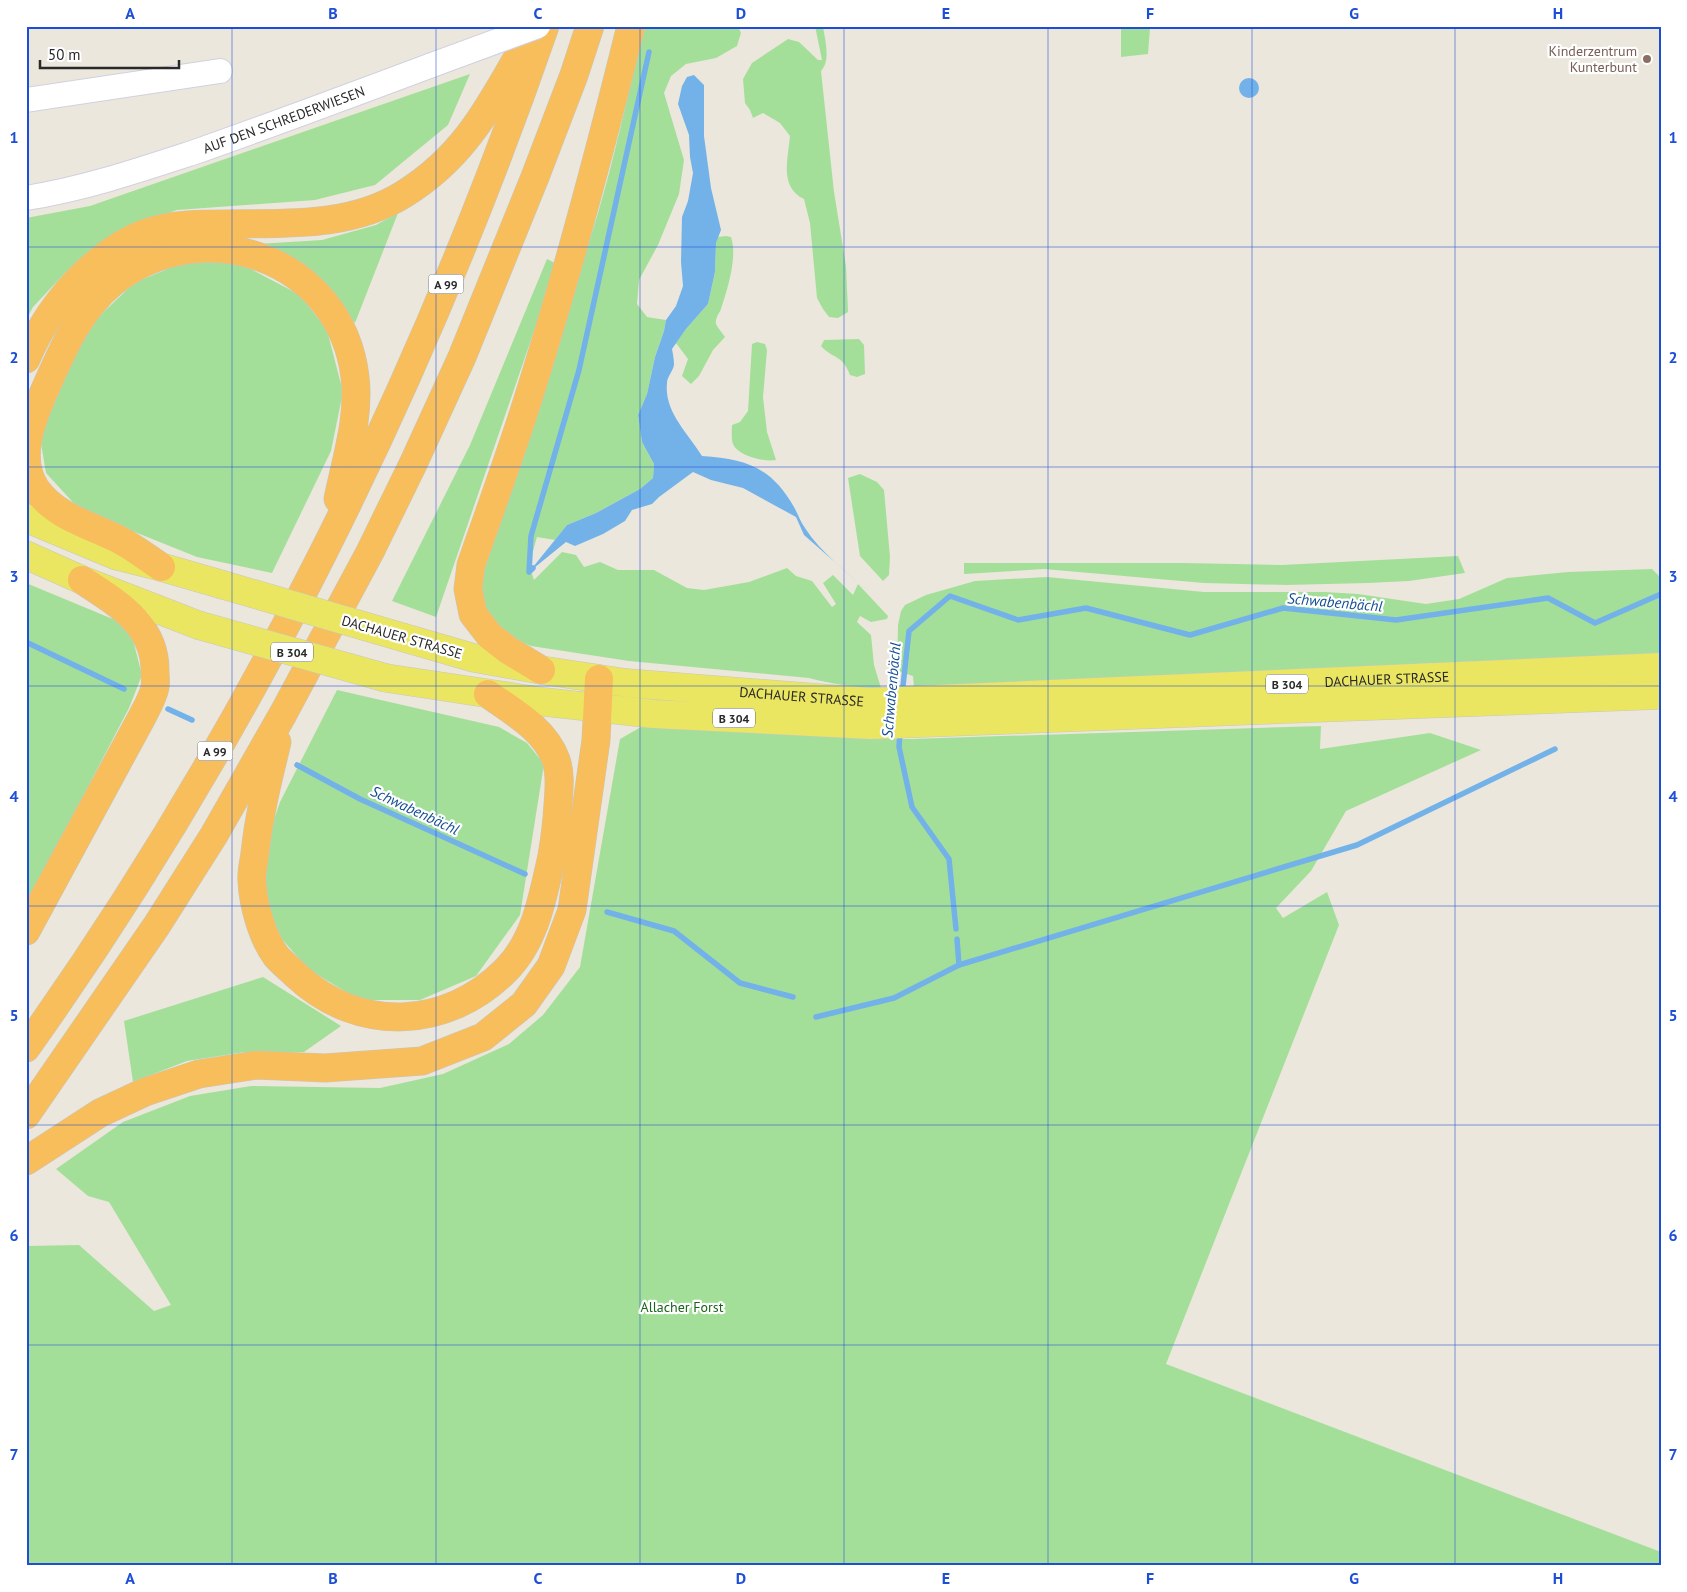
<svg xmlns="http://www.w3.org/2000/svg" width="1687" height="1592" font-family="'PT Sans',sans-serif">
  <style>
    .green { fill: #a4df9a }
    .water { fill: #73b2e9 }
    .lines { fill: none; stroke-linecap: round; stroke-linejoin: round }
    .stream { stroke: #73b2e9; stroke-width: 5.5 }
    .minor-casing { stroke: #d1d1e1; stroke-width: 26 }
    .major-casing { stroke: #c7c7c7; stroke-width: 29 }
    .highway-casing { stroke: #c7c7c7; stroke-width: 29 }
    .minor { stroke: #fff; stroke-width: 24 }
    .major { stroke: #eae661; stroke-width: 28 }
    .highway { stroke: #f7be5b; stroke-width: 28 }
    .minor-bridge-casing { stroke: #d1d1e1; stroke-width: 26; stroke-linecap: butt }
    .major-bridge-casing { stroke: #c7c7c7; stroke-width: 29; stroke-linecap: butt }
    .minor-bridge { stroke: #fff; stroke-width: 24 }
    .major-bridge { stroke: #eae661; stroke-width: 28 }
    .grid { fill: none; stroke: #1d4ed8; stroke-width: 1; stroke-opacity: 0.55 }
    .education-dot { fill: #8d6e63; stroke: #fff; stroke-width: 2 }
    .labels { text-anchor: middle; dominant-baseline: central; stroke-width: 4.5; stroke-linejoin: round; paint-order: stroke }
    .shield { fill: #fff; stroke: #696969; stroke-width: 1 }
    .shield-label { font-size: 12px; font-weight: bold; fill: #292929 }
    .education-label { font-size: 14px; fill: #785e54; stroke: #fff; text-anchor: end }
    .street-label { font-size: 14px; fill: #292929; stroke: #fff }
    .park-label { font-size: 14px; fill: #1d631d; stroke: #fff }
    .water-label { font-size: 15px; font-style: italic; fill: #134d93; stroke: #fff }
    .neatline { fill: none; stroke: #1d4ed8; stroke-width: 2 }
    .grid-label { font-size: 16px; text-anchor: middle; font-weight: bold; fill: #1d4ed8 }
  </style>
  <rect width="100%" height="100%" fill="#ebe7dc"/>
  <g class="green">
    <path d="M645,26H738L741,33L737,46L716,58L686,64L671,76L664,93L684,160L679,194L658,245L639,280L637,304L647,317L666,320L664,331L655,357L647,394L638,415L642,442L654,464L653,478L640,489L596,513L567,525L555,540L537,537L529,565L534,580L562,552L576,555L584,567L600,562L618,570H654L687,588L704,590L749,582L787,568L796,576L812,581L832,607L836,604L823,583L833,575L853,595L858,584L888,616L887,619L871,622L860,616L857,622L871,635L874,665L881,688C856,688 832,684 809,678L629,661L531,646C504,636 485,620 479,591C475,573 502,511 509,490C539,398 570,306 598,213C616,152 629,88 645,26Z"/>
    <path d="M815,26H823C825,41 831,60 821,71L834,192L846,266L848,312L838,318L829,317L823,309L817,298L810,223L804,199C779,187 788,159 790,136L780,123L763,113L753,118L750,110L745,103L743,79L752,63L788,39L799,42L818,60H822Z"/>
    <path d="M1121,26H1222L1150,28L1148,54L1121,57Z"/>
    <path d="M470,74L448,125L375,185L315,200L177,210L146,221L102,241L65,273L33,307L26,320V218L90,206Z"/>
    <path d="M398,213L355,323L315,274L257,244L322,240L376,225Z"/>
    <path d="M726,236L731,237C738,257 727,290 721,309C719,314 715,318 716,324C718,328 722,333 725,337L713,350L699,376L691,384L682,376L688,359L676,343L686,329L708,304L715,272L716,243L718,237Z"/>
    <path d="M198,256L245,266L300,295L327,330L343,392L331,451L272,573L197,557L80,510L46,473L39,432L91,324L134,283Z"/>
    <path d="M547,259L557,264L436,617L392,601L470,445Z"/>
    <path d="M859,339L864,345L865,374L857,377L850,375C842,354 834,360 821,346L824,340Z"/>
    <path d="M757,342L765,344L767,350L763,397L767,432L776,460C764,462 738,456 733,444C731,439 732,430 732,425L740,422L748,411L752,344Z"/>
    <path d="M860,474L877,482L884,490L890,557L889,575L883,581L860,556L848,478Z"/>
    <path d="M1458,556L1465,573L1409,581L1368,583L1286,585L1204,583L1044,569L964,574V563H1183L1282,565Z"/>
    <path d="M1652,569L1661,578V657L914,687L913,676L897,671L898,625L901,611L905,605L926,595L975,581L1047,577L1204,592H1325L1358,594L1426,604L1459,599L1507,578L1568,572Z"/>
    <path d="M26,583L120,622L133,640L142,675L129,708L26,906Z"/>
    <path d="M337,690L499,727L527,743L544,764L520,915L476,976L420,1000H359L308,969L274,930L263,876L268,837L280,802Z"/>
    <path d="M1321,726L1320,749L1430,733L1481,750L1346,811L1311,871L1276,908L1283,918L1327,892L1339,925L1166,1364L1661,1552V1566H26V1246L79,1245L154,1311L171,1305L109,1202L88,1196L56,1169L123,1122L190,1096L251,1086L380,1088L443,1074L509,1044L543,1015L580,967L620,739L641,727L870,739H911Z"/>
    <path d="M263,977L341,1026L304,1052H245L187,1061L133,1082L124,1021Z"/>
  </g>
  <g class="water">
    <path d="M694,75L704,85V136L711,188L721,230L716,243L715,272L708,304L686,329L672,349C673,354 674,360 674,365C673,371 667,377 667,383C664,412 688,433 702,456C746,459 771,467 794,507C798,514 800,521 805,528C821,553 848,573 870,593L804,535L796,517L743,488L711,480L693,472L659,497L652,504L632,510L625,521L603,534L575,546L566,542L529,572L567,525L596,513L640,489L653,478L654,464L642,442L638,415L647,394L655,357L664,331L666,320L676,306L683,286L681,262L682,217L688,201L693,173L690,157L689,135L678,104L682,86L687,77Z"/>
    <circle cx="1249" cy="88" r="10"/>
  </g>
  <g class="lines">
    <g class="stream">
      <path d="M533,568L529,572L531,536L579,370L649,52"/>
      <path d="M26,642L124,689"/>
      <path d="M902,695L909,631L950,596L1018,620L1086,608L1190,635L1283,608L1396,620L1548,598L1595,623L1661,594"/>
      <path d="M168,709L192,720"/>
      <path d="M900,731L899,747L912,807L949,859L956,929"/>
      <path d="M297,765L360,799L525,874"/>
      <path d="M607,912L674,931L740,983L793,997"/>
      <path d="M959,965L1357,845L1555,749"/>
      <path d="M816,1017L894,998L959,965L957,939"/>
    </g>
    <g class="minor-casing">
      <g id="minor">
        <path d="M26,100L220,71"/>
        <path id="s1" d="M26,198C83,189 137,171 192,153C272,125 352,95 432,65"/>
      </g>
    </g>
    <g class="major-casing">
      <g id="major">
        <path d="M26,518L117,556L161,567L220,584"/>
        <path d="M26,555L82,580L198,625"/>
        <path id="s2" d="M405,638L474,658L541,670L627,683L870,702L1661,667"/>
        <path d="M386,678L545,702L654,714L871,725L1661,695"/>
      </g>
    </g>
    <g class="highway-casing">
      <g id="highway">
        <path d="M26,359C39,328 59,299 83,275C103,256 126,239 152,231C174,224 201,224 224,224C284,223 350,228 404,194C467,155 491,103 527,41"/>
        <path d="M161,567C146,557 132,546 116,538C87,524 55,516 36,489C16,460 31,422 43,394C61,354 77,312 112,283C203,209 341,259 355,377C360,417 346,460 338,499"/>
        <path d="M541,670L508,650L490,636L473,614L468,589L471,565C488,517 505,469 521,421C563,291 598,159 631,26"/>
        <path d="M277,742C268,779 259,815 255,853C254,862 251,872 252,881C253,904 262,937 276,956C282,963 290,969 297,976C358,1033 447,1030 506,970C536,940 543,895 552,856C555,838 557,822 558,804C559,790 561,774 556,760C545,729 513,712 488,694"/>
        <path d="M26,931L141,719C146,709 153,698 155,687C156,682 155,677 155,672C156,625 117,603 82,580"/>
        <path d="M26,1048C247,738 421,385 545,26"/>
        <path d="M26,1115L157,925L214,835L283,714L370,552L414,462L462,357L535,177L574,75L590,26"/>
        <path d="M26,1161L100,1113L145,1092L199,1074L256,1065L325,1068L422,1061L483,1037L524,1004L551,966L572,910L596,740L599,679"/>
      </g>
    </g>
    <use href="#minor" class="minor"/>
    <use href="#major" class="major"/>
    <use href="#highway" class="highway"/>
    <g class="minor-bridge-casing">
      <path id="minor-bridge" d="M432,65L538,26"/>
    </g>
    <g class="major-bridge-casing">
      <g id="major-bridge">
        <path d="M220,584L405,638"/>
        <path d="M198,625L386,678"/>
      </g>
    </g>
    <use href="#minor-bridge" class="minor-bridge"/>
    <use href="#major-bridge" class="major-bridge"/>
  </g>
  <path class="grid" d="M232,26V1566M436,26V1566M640,26V1566M844,26V1566M1048,26V1566M1252,26V1566M1455,26V1566M26,247H1661M26,467H1661M26,686H1661M26,906H1661M26,1125H1661M26,1345H1661"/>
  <circle class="education-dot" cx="1647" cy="59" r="5"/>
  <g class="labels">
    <g class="shield">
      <rect x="428.5" y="274.5" width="35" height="19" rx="4"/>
      <rect x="271" y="642.5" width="42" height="19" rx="4"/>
      <rect x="1266" y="674.5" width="42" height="19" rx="4"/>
      <rect x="713" y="708.5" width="42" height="19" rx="4"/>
      <rect x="197.5" y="741.5" width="35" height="19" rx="4"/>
    </g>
    <g class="shield-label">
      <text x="446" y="284">A 99</text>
      <text x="292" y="652">B 304</text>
      <text x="1287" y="684">B 304</text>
      <text x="734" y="718">B 304</text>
      <text x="215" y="751">A 99</text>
    </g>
    <g class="education-label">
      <text x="1637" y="51">Kinderzentrum<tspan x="1637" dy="16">Kunterbunt</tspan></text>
    </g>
    <g class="street-label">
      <text stroke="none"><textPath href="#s1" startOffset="270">AUF DEN SCHREDERWIESEN</textPath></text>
      <text transform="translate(402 637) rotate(16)">DACHAUER STRASSE</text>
      <text stroke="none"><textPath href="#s2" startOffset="988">DACHAUER STRASSE</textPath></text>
      <text stroke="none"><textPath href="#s2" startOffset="402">DACHAUER STRASSE</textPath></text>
    </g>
    <g class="park-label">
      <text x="682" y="1307">Allacher Forst</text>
    </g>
    <g class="water-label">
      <text transform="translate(1335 602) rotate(5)">Schwabenbächl</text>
      <text transform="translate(891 690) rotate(-85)">Schwabenbächl</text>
      <text transform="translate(415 810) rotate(25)">Schwabenbächl</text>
    </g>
  </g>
  <rect width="1687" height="1592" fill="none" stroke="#ffffff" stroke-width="55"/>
  <path d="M40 60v8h139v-8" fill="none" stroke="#292929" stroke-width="2.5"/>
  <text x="48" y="60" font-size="15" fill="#292929" stroke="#ffffff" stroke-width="4" paint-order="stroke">50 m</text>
  <rect x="28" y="28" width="1632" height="1536" class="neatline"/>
  <g class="grid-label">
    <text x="130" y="19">A</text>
    <text x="333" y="19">B</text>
    <text x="538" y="19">C</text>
    <text x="741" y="19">D</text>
    <text x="946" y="19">E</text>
    <text x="1150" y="19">F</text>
    <text x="1354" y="19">G</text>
    <text x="1558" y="19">H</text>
    <text x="14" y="143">1</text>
    <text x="1673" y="143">1</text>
    <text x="14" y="363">2</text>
    <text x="1673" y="363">2</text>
    <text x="14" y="582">3</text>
    <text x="1673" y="582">3</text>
    <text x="14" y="802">4</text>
    <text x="1673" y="802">4</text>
    <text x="14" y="1021">5</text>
    <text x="1673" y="1021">5</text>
    <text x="14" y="1241">6</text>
    <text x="1673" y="1241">6</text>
    <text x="14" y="1460">7</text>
    <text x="1673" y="1460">7</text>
    <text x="130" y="1584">A</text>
    <text x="333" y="1584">B</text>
    <text x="538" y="1584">C</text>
    <text x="741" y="1584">D</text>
    <text x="946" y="1584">E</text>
    <text x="1150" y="1584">F</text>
    <text x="1354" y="1584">G</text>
    <text x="1558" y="1584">H</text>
  </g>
</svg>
